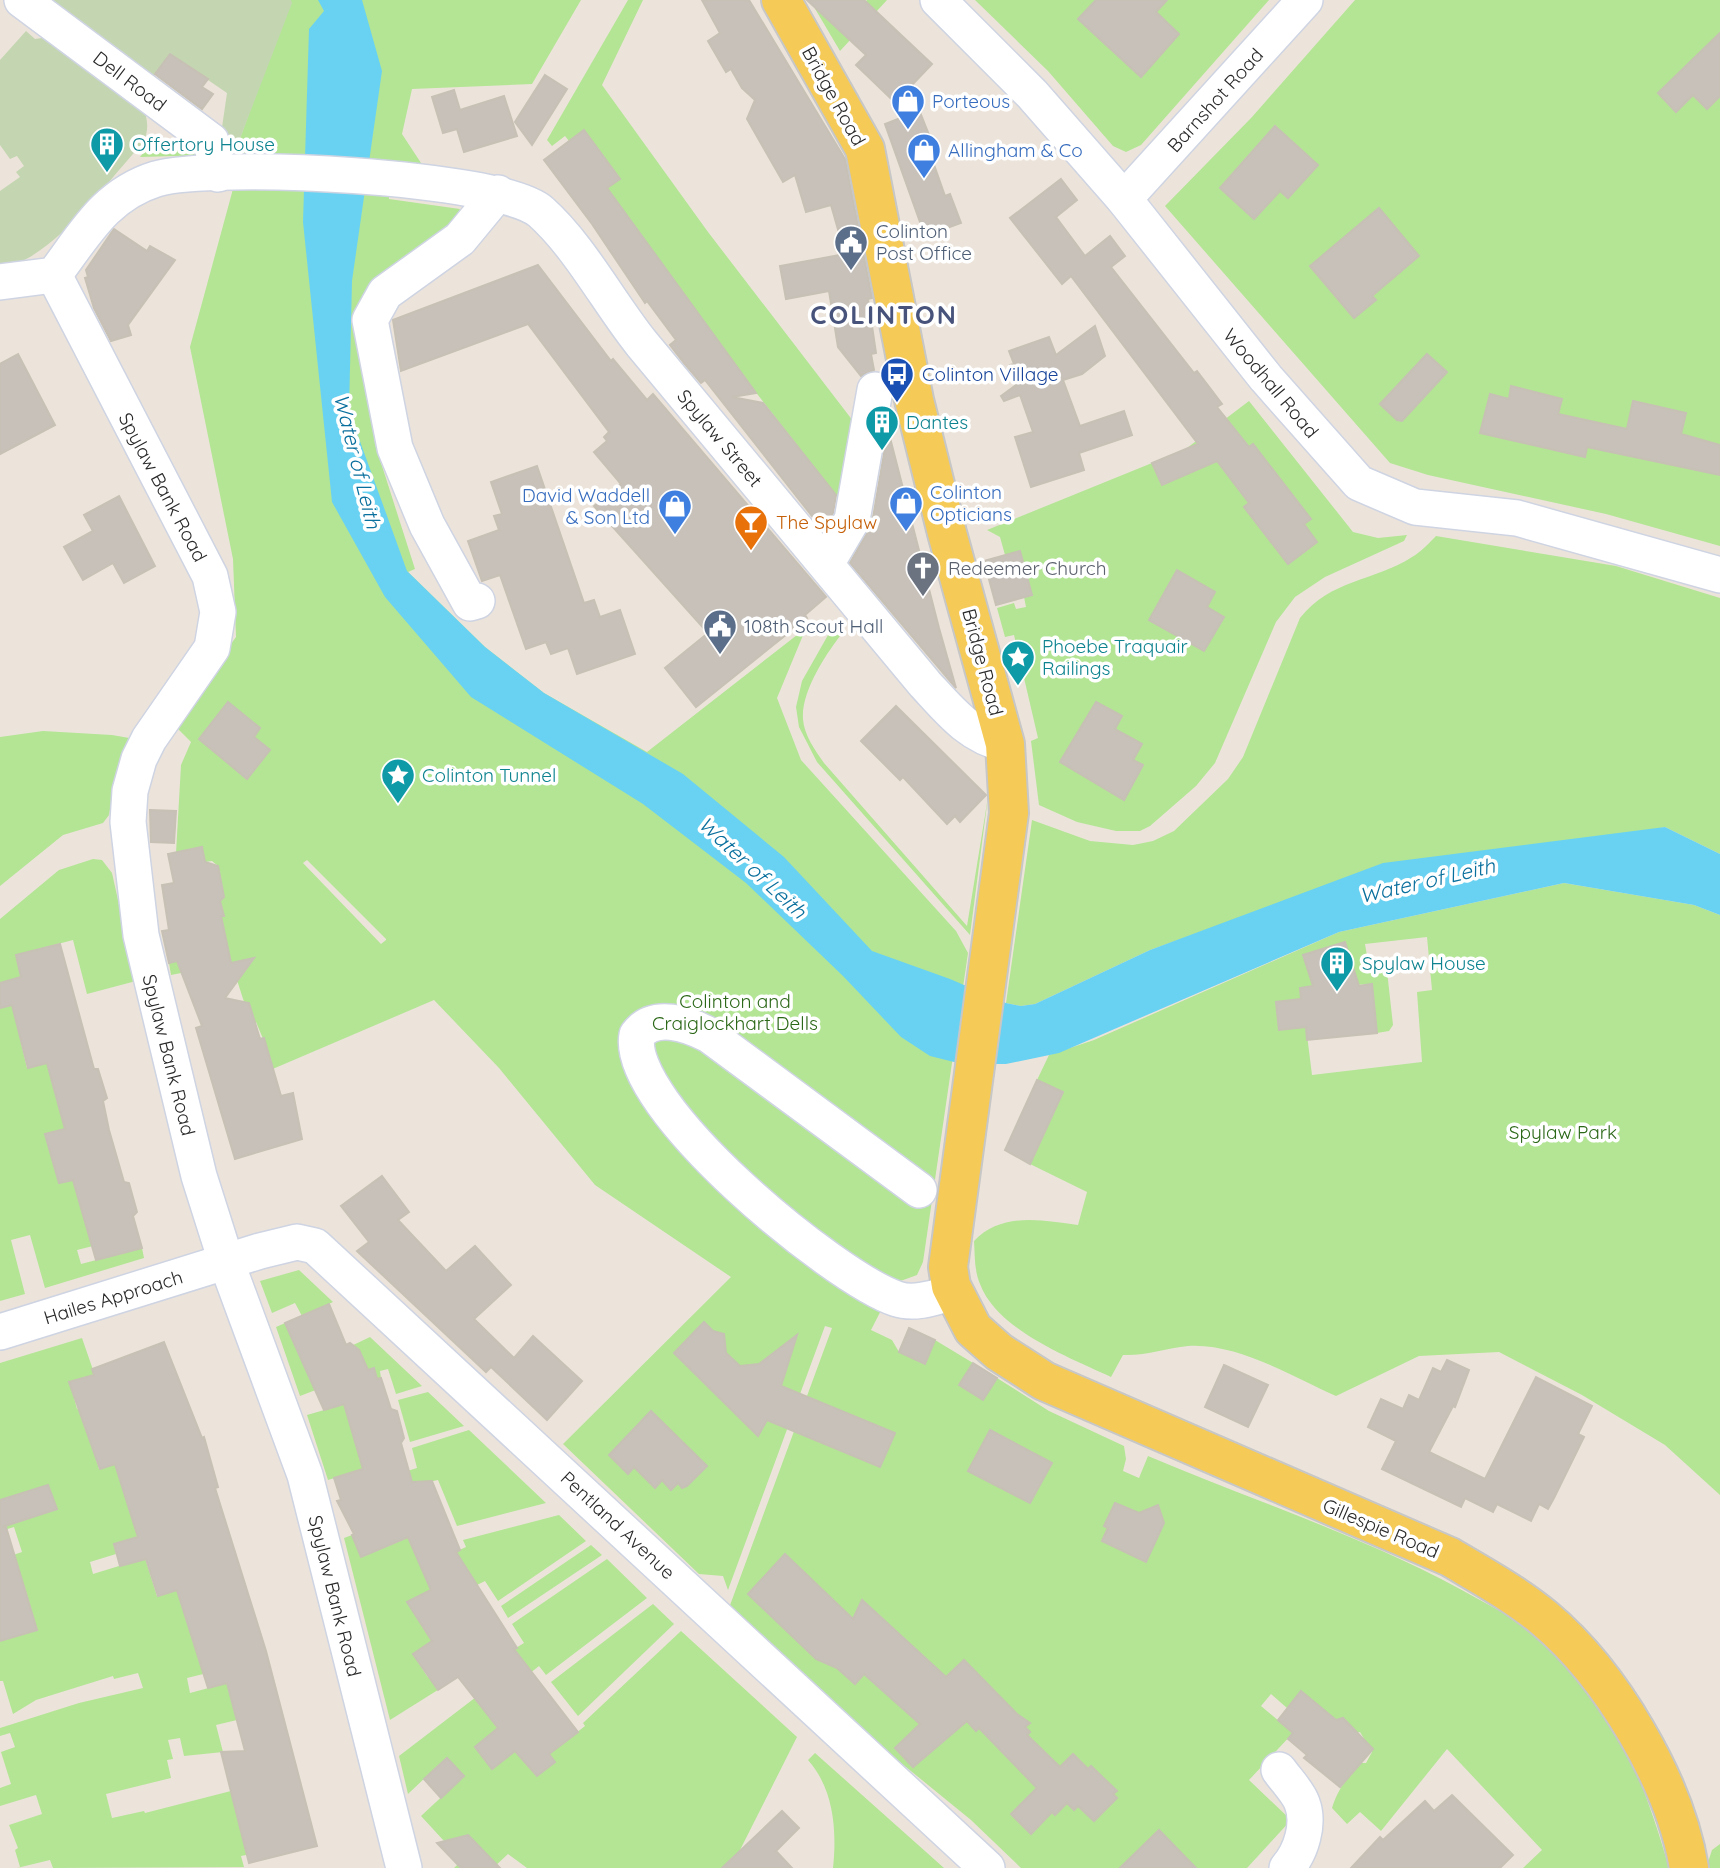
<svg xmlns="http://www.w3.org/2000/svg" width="1720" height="1868" font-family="Quicksand,sans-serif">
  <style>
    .green { fill: #b3e595; fill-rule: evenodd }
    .cemetery { fill: #c4d6b1 }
    .water { fill: #69d2f2 }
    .building { fill: #c7c1ba; stroke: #c7c0b4; stroke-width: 2 }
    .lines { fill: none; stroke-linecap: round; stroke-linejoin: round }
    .minor-casing { stroke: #cfd4e3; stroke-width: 38 }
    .major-casing { stroke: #c7c7c7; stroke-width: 42 }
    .minor { stroke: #fff; stroke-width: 35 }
    .major { stroke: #f5ca57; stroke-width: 38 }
    .labels { text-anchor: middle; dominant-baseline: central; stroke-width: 7; stroke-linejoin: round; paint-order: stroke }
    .street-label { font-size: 19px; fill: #292929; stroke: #fff }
    .shop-label { font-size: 19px; fill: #366cbe; stroke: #fff; text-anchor: start }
    .culture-label { font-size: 19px; fill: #0d838f; stroke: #fff; text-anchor: start }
    .service-label { font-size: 19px; fill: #4e5e75; stroke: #fff; text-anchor: start }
    .transit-label { font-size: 19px; fill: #164399; stroke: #fff; text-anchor: start }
    .food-label { font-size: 19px; fill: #c56008; stroke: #fff; text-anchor: start }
    .worship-label { font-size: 19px; fill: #5b616d; stroke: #fff; text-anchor: start }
    .park-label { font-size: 19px; fill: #2b6817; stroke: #fff }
    .water-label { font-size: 21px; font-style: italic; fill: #096f9d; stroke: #fff }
    .district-label { font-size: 26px; font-weight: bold; letter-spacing: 2px; fill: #48537b; stroke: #fff }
  </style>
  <rect width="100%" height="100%" fill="#ece4da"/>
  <g class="green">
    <path d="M291,0H581L532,84L412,89L402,134L423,166L390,165L389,199L460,209L451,227L382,284L371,404L375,444L415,569L408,572L485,647L544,693L647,752L806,628L777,698L801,760L956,931L968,953L923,1262L917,1275L895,1283L871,1330L892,1340L899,1352L924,1364L935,1340L973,1363L960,1385L983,1400L997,1378L1049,1411L1124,1446L1126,1459L1123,1471L1139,1478L1148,1456C1259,1503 1375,1540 1480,1600C1508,1616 1541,1632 1563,1657C1620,1719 1646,1788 1669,1868H1523L1542,1850L1447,1749L1381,1831L1360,1812L1347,1824L1332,1808C1339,1786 1348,1778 1361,1763H1366L1372,1752L1360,1732L1354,1734L1343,1718L1336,1720L1301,1691L1287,1708L1271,1694L1261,1706L1293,1733L1249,1780L1291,1820L1247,1868H1021L971,1820L890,1754L729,1608L832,1328L825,1326L728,1590L723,1576L699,1574L563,1444L731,1277L595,1185L499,1068L434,1000L240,1083L269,1053L256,1022L251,1023L249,1004L244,1002L237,980L242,975L239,967L232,963L171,975L169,963L185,959L215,917L223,915L220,901L224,897L216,876L218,866L212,861L205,862L202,847L176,853L181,765L191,742L173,724L236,637L233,559L190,347L233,189L236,149ZM307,860L386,939V940L381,944L303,863Z"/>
    <path d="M628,0H643L602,85L708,232L863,434L840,500L740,372L607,188L620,178L611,166L600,174L584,151L594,143L584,131L569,141L565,136L552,146L547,140Z"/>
    <path d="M867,0H887L840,51L814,7L839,30Z"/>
    <path d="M975,0H1269L1141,145L1126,152L1113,146L1048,71Z"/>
    <path d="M1355,0H1720V546L1606,514L1428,475L1390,463L1165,206L1252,117Z"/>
    <path d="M155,139L210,155L140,157Z"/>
    <path d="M1249,401L1353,532L1378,538L1407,535L1404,541L1325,577L1295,597L1276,622L1215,763L1196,786L1150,826L1140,831H1116L1077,822L1039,805L1031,741L1038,738L1014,635L1005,637L997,608L1014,603L1016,609L1026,607L1024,597L1032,595L1020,551L1005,555L1000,537L987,530L1152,463L1162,485L1196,470L1187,448Z"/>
    <path d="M1436,536L1616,566L1720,598V854L1665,827L1237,919L1150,950L1035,1004L1021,1006L1006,1003L1032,820L1090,841L1133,845L1153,841L1174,831L1228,779L1243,757L1300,618C1331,579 1373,582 1412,557C1421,552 1429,543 1436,536Z"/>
    <path d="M836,621L844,631C827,652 801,691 803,719C804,735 815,750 824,763L967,926L988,797L970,935L817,762L799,727L796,707L802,681Z"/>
    <path d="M43,731L112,735L135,739L115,781L109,815L103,823L63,835L0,886V737Z"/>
    <path d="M93,859L102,860L112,873L136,981L87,994L73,940L16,955L21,977L0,983V919L59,870Z"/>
    <path d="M1564,883L1694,905L1720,915V1495L1665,1445L1582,1395L1499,1352L1419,1356L1336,1396C1291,1376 1238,1343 1188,1346C1166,1348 1146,1356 1123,1355L1111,1377C1070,1358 997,1330 980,1284C974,1270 975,1255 974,1241C1002,1212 1041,1220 1078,1225L1087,1192L1030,1164L1063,1092L1037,1080L1049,1055L1094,1040L1339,932ZM1427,937L1432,990L1417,992L1422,1062L1312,1075L1306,1027L1279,1030L1276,1002L1301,999L1300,988L1371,984L1377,1033L1389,1031L1393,1025L1387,971L1370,973L1365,944Z"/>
    <path d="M0,1001L12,1005L27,1068L48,1063L65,1129L46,1134L49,1147L81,1138L85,1150L113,1142L116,1153L55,1170L59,1183L79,1178L84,1218L89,1217L97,1245L77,1250L81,1264L142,1248L144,1258L45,1288L30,1235L11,1240L25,1294L0,1301Z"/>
    <path d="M299,1270L333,1302L302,1316L295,1303L272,1313L260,1281Z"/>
    <path d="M292,1320L295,1345L305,1368L370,1337L422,1386L396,1394L388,1369L380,1371L381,1378L377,1379L373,1368L300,1396L276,1327Z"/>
    <path d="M82,1338L101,1393L91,1442L99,1469L163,1450L222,1511L114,1544L116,1554L90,1562L93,1574L145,1558L157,1596L197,1584L268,1658L187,1678L190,1693L227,1683L237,1720L216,1725L223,1752L184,1756L180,1738L168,1740L173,1759L167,1760L171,1778L106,1794L112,1818L144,1811L145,1813L231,1791L251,1854L241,1856L244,1867L53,1868L50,1860L17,1868L20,1867L15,1850L18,1848L9,1825L42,1814L36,1795L0,1806V1788L11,1784L1,1752L15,1747L10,1733L0,1736V1728L79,1703L143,1688L138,1673L114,1679L113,1676L36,1700L13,1714L3,1681H0V1641L37,1629L24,1585L0,1592L10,1556L22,1552L14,1527L1,1531L0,1528L56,1509L48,1485L0,1500V1363ZM84,1378L91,1405L77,1409L70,1382Z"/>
    <path d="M428,1392L464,1426L410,1442L398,1400Z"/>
    <path d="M345,1404L364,1469L328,1480L307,1415Z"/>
    <path d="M469,1430L546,1503L457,1526L438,1480L419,1484L368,1483L417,1468L412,1448Z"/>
    <path d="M559,1515L586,1541L498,1601L485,1581L477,1585L468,1571L408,1602L436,1639L413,1654L427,1676L441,1688L390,1720L344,1538L352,1535L362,1557L408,1537L422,1567L466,1547L463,1540Z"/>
    <path d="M591,1545L602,1555L508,1618L501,1606Z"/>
    <path d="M607,1559L647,1598L546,1675L539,1666L484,1710L500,1731L492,1733L475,1747L492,1768L511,1754L513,1748L530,1769L585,1726L583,1723L681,1631L797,1737L739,1852L737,1868H527L508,1854L493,1868H454L478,1845L468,1835L444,1841L421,1816L464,1776L446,1758L408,1794L399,1756L514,1668L506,1654L524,1643L512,1624Z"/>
    <path d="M653,1604L674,1624L578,1716L551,1682Z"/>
    <path d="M815,1753L944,1868H833C837,1831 834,1789 808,1760Z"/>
    <path d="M1720,1844V1868H1706L1712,1850Z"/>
  </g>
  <g class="cemetery">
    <path d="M33,0H291L292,3L236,149L221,134L227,93L170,54L149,83Z"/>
    <path d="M26,31L35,39L55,36C72,48 130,87 139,101C148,115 150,129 143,143C105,183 55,258 0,269V191L20,177L16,172L24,166L17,156L10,159L0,145V60Z"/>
  </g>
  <path class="water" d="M318,0H362L382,71L352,281L349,411L407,571L485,647L544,693L683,774L784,857L872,951L950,979L1006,1003L1021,1006L1035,1004L1150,950L1383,863L1665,827L1720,854V915L1694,905L1564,883L1339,932L1059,1053L1006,1064H962L930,1056L901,1037L843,976L746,883L643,804L471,697L385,597L332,502L303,222L309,29L324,11Z"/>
  <g class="building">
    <path d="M702,0H749L845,159L872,298L868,299L876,353L871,354L874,370L861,376L838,347L829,291L786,299L780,266L845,254L831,205L806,212L795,175L783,182L747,119L755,100L742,88L731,69L726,72L708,41L720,33Z"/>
    <path d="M807,0H864L932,64L910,87L931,140L926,142L945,196L950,194L961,223L925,236L885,124L908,115L856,65L866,55Z"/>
    <path d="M1096,0H1167L1156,12L1179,34L1141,77L1078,19Z"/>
    <path d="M1720,33V96L1707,109L1693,95L1676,112L1658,93Z"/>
    <path d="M170,54L208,79L202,87L213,94L202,109L155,74Z"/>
    <path d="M545,75L567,89L532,145L515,122Z"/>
    <path d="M454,90L460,110L504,96L517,136L464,152L457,129L443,133L432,97Z"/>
    <path d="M1275,126L1318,165L1288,198L1280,191L1254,219L1220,188Z"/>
    <path d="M584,130L620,179L607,188L756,393L732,397L763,403L836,495L833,513L823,530L705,380L701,383L684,363L670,345L676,340L647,301L645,303L592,224L544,160Z"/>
    <path d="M1061,179L1077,200L1056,217L1085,256L1110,236L1125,256L1111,267L1194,373L1197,371L1210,388L1222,404L1217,407L1249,447L1253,444L1311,519L1304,524L1317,542L1288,564L1244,507L1249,503L1217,461L1162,485L1152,463L1198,444L1071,276L1062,284L1010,218Z"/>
    <path d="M1379,208L1419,256L1372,296L1376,300L1354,318L1310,266Z"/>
    <path d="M114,229L147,251L150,246L175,260L128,325L131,335L111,341L94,308L85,278L88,277L86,270Z"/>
    <path d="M538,265L611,361L613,359L647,400L653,394L826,597L805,615L807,618L696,707L665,668L708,633L594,506L621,484L594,452L607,441L604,437L609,432L528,324L401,371L393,320Z"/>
    <path d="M1095,326L1105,356L1082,374L1063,380L1080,426L1124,411L1132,435L1079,453L1084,470L1031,487L1015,437L1033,432L1020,395L1004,401L1001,396L1016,385L1010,365L1014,364L1009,351L1049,337L1056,355Z"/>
    <path d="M18,354L55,425L0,454V364Z"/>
    <path d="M1427,354L1447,372L1402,421L1397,420L1380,404Z"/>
    <path d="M1511,386L1562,399L1558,414L1627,429L1633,401L1686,413L1681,434L1720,445V475L1587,447L1585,457L1480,433L1490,394L1509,399Z"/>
    <path d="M888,430L939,628L956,688L850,563L872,524Z"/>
    <path d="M537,466L584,603L594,600L600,617L620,610L635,654L577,674L568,648L551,654L546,642L526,649L500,575L482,581L468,541L499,530L494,516L502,514L491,482Z"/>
    <path d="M119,496L155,566L124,583L113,563L83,580L64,547L93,531L84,515Z"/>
    <path d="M1020,551L1032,595L996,605L984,561Z"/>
    <path d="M1177,570L1215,592L1207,607L1224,617L1204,651L1149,620Z"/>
    <path d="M228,702L260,728L254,737L270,750L247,779L199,739Z"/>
    <path d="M1096,702L1122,716L1115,729L1142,744L1133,760L1143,765L1124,800L1060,762Z"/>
    <path d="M896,706L986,795L960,822L955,816L947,824L903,777L900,780L861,741Z"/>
    <path d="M150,810L176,811L174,843L151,842Z"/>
    <path d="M202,847L205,862L218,866L224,897L220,901L224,916H221L231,963L254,958L225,998L249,1003L260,1039L264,1038L281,1096L293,1093L302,1139L235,1159L196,1028L202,1026L177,961L169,963L162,931L169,930L162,885L174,883L168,854Z"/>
    <path d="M1345,942L1359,986L1372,984L1377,1033L1307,1040L1306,1027L1279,1030L1276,1002L1301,999L1300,988L1313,986L1303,955Z"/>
    <path d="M60,944L94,1069H98L107,1098L103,1101L109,1130L124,1182L129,1183L137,1212L133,1216L142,1248L96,1260L73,1180L59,1183L45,1134L65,1129L47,1063L28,1068L12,1005L0,1008V983L21,977L16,955Z"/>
    <path d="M1037,1080L1063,1092L1030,1164L1005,1150Z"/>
    <path d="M382,1176L409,1212L398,1220L446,1271L475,1246L511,1285L474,1319L514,1358L533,1336L582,1381L547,1420L491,1367L486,1372L357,1251L369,1242L341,1206Z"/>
    <path d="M329,1304L346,1345L350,1343L359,1350L368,1370L374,1368L377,1379L381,1378L391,1409L397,1411L404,1438L401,1443L412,1482L432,1481L460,1550L456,1552L517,1648L514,1649L578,1732L549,1754L555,1762L537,1776L515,1751L492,1769L475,1747L498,1728L458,1677L438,1690L413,1654L432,1641L407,1602L431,1590L408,1537L361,1557L352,1535L354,1534L337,1501L341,1500L334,1478L363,1469L344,1404L324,1410L285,1323Z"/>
    <path d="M704,1322L713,1331L724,1334L726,1353L740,1366L759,1364L797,1335L781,1386L895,1433L880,1467L767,1420L758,1436L674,1353Z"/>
    <path d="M909,1328L935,1340L925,1364L899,1352Z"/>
    <path d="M164,1342L202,1438L204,1437L218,1487L215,1488L266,1651L317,1846L249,1863L221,1752L245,1751L227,1683L208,1688L177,1590L158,1596L146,1559L120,1566L114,1544L138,1537L115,1464L100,1469L69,1382L94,1375L92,1369Z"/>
    <path d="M1447,1360L1469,1370L1455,1407L1453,1406L1429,1452L1485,1479L1536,1377L1592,1406L1578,1434L1584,1437L1554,1498L1548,1509L1539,1504L1531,1521L1497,1504L1493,1512L1465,1498L1461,1507L1382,1469L1396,1441L1368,1427L1381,1399L1403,1409L1409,1395L1419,1400L1433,1368L1441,1372Z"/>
    <path d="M973,1363L997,1378L983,1400L959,1385Z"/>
    <path d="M1224,1365L1268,1385L1248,1427L1205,1407Z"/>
    <path d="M651,1411L707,1466L687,1486L682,1488L678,1483L671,1490L662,1480L655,1488L634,1467L628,1474L609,1455Z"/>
    <path d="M990,1430L1052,1463L1030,1503L968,1471Z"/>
    <path d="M48,1485L57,1509L2,1527H6L37,1630L0,1641V1500Z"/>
    <path d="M1115,1503L1139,1513L1158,1505L1164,1523L1146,1562L1102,1541L1108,1528L1104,1526Z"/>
    <path d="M785,1554L853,1619L862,1600L946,1677L964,1660L1017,1714L1030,1723L1025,1727L1030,1732L1027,1735L1060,1767L1073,1754L1088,1769L1091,1766L1117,1791L1113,1794L1117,1798L1094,1821L1078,1806L1074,1810L1067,1803L1055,1815L1052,1812L1031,1834L1011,1814L1037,1788L979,1728L976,1731L967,1721L913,1767L895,1748L920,1724L864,1674L855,1684L837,1668L816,1659L748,1594Z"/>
    <path d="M1301,1691L1336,1720L1343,1718L1373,1749L1340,1787L1304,1758L1307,1755L1288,1739L1293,1733L1278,1720Z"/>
    <path d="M447,1758L464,1776L441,1798L424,1779Z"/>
    <path d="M1452,1795L1513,1855L1500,1868H1351L1380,1837L1383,1840L1425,1801L1434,1811Z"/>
    <path d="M782,1811L799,1828L776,1851L792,1868H722Z"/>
    <path d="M1159,1830L1196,1868H1120Z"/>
    <path d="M468,1835L500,1868H461L437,1843Z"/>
  </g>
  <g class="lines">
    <g class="minor-casing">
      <g id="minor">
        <path d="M22,0L211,141L218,174"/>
        <path d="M938,0L1032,94L1124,199L1266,378L1359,483L1415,507L1517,518L1720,575"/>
        <path d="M1124,199L1305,0"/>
        <path d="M54,275L210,576L218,612L212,648L149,739L139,759L130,791L128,822L141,935L199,1176L226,1261L305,1475L404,1868"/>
        <path d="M0,282L54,275C85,234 105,195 156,179C211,162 501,176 541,212C580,247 609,303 642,344C736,458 831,571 925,684C949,710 969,736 1005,744"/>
        <path d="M826,564L852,520L875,390"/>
        <path d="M477,601L470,603L427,525L395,448L370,320L385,293L460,239L498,193"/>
        <path d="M919,1190L709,1035C688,1024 654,1012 637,1035C623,1105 834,1278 897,1299C915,1305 936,1297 954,1292"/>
        <path d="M0,1332L260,1251L297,1242L315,1246L987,1868"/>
        <path d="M1279,1770C1286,1780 1298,1792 1302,1803C1310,1824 1301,1852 1287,1868"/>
      </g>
    </g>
    <g class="major-casing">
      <path id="major" d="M781,0L865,149L914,400L947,533L1005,744L1009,813L948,1267L951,1286L973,1329L999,1352L1044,1381L1450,1557C1482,1576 1515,1594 1544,1618C1611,1674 1675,1782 1689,1868"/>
    </g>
    <use href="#minor" class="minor"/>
    <use href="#major" class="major"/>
  </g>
  <defs>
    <g id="shop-pin" transform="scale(1.75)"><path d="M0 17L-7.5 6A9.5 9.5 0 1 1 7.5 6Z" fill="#3f7fe0" stroke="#fff"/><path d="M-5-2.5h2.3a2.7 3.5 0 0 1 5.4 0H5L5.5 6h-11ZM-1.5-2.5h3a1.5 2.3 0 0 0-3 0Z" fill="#fff"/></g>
    <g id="building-pin" transform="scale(1.75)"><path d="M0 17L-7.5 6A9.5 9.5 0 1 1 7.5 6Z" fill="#0f9aa8" stroke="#fff"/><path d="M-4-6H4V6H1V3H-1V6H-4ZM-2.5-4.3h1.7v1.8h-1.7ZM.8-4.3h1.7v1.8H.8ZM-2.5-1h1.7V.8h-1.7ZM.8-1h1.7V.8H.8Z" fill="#fff"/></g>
    <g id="civic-pin" transform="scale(1.75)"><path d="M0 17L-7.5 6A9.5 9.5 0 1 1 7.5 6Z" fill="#5c6f8a" stroke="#fff"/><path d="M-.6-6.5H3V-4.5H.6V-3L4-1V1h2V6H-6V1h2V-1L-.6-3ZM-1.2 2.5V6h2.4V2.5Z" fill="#fff"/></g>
    <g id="bus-pin" transform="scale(1.75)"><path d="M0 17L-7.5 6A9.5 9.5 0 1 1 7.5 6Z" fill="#1a4fb4" stroke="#fff"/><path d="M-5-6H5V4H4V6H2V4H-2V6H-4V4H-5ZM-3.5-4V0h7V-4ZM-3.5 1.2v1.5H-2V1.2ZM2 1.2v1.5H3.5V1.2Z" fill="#fff"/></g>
    <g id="bar-pin" transform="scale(1.75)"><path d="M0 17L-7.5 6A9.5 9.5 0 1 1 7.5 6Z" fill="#e8710a" stroke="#fff"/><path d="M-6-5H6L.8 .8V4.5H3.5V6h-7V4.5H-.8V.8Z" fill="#fff"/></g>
    <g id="church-pin" transform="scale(1.75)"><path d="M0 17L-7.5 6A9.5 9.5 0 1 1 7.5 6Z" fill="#6b7280" stroke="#fff"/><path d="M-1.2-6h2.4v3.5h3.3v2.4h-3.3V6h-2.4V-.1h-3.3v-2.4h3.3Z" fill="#fff"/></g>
    <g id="sight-pin" transform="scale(1.75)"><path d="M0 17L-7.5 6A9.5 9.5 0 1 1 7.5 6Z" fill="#0f9aa8" stroke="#fff"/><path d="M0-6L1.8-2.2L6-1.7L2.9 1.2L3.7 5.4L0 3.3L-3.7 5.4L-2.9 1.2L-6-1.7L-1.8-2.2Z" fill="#fff"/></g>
  </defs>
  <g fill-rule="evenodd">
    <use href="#shop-pin" x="908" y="101"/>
    <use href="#building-pin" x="107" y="144"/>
    <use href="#shop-pin" x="924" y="150"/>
    <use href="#civic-pin" x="851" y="242"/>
    <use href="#bus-pin" x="897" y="374"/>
    <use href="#building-pin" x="882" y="422"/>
    <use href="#shop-pin" x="906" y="503"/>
    <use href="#shop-pin" x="675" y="506"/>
    <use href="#bar-pin" x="751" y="522"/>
    <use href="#church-pin" x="923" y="568"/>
    <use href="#civic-pin" x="720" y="626"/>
    <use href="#sight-pin" x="1018" y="657"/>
    <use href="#sight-pin" x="398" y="775"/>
    <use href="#building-pin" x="1337" y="963"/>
  </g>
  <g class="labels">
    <g class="street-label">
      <text transform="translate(130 81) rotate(37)">Dell Road</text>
      <text transform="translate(834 96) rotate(61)">Bridge Road</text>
      <text transform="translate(1215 100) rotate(-48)">Barnshot Road</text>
      <text transform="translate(1271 383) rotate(50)">Woodhall Road</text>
      <text transform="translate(720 438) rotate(50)">Spylaw Street</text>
      <text transform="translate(163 487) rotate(62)">Spylaw Bank Road</text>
      <text transform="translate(983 662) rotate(75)">Bridge Road</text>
      <text transform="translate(169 1055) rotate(76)">Spylaw Bank Road</text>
      <text transform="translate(113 1297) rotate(-17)">Hailes Approach</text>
      <text transform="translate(618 1525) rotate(43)">Pentland Avenue</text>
      <text transform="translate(1381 1528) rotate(23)">Gillespie Road</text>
      <text transform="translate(335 1596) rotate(76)">Spylaw Bank Road</text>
    </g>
    <g class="shop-label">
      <text x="932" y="101">Porteous</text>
      <text x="948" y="150">Allingham &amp; Co</text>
      <text x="930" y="492">Colinton<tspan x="930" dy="22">Opticians</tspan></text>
      <text x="650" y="495" text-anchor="end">David Waddell<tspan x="650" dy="22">&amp; Son Ltd</tspan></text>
    </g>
    <g class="culture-label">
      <text x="132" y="144">Offertory House</text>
      <text x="906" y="422">Dantes</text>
      <text x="1042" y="646">Phoebe Traquair<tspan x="1042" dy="22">Railings</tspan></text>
      <text x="422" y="775">Colinton Tunnel</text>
      <text x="1362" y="963">Spylaw House</text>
    </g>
    <g class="service-label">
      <text x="876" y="231">Colinton<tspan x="876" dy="22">Post Office</tspan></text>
      <text x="744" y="626">108th Scout Hall</text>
    </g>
    <g class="transit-label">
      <text x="922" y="374">Colinton Village</text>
    </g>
    <g class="food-label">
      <text x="776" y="522">The Spylaw</text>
    </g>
    <g class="worship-label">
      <text x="948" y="568">Redeemer Church</text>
    </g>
    <g class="park-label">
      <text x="735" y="1001">Colinton and<tspan x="735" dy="22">Craiglockhart Dells</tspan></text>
      <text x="1563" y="1132">Spylaw Park</text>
    </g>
    <g class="water-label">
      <text transform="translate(358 461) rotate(76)">Water of Leith</text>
      <text transform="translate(753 867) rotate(43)">Water of Leith</text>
      <text transform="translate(1427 880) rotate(-13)">Water of Leith</text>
    </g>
    <g class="district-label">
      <text x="884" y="314">COLINTON</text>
    </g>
  </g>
</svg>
